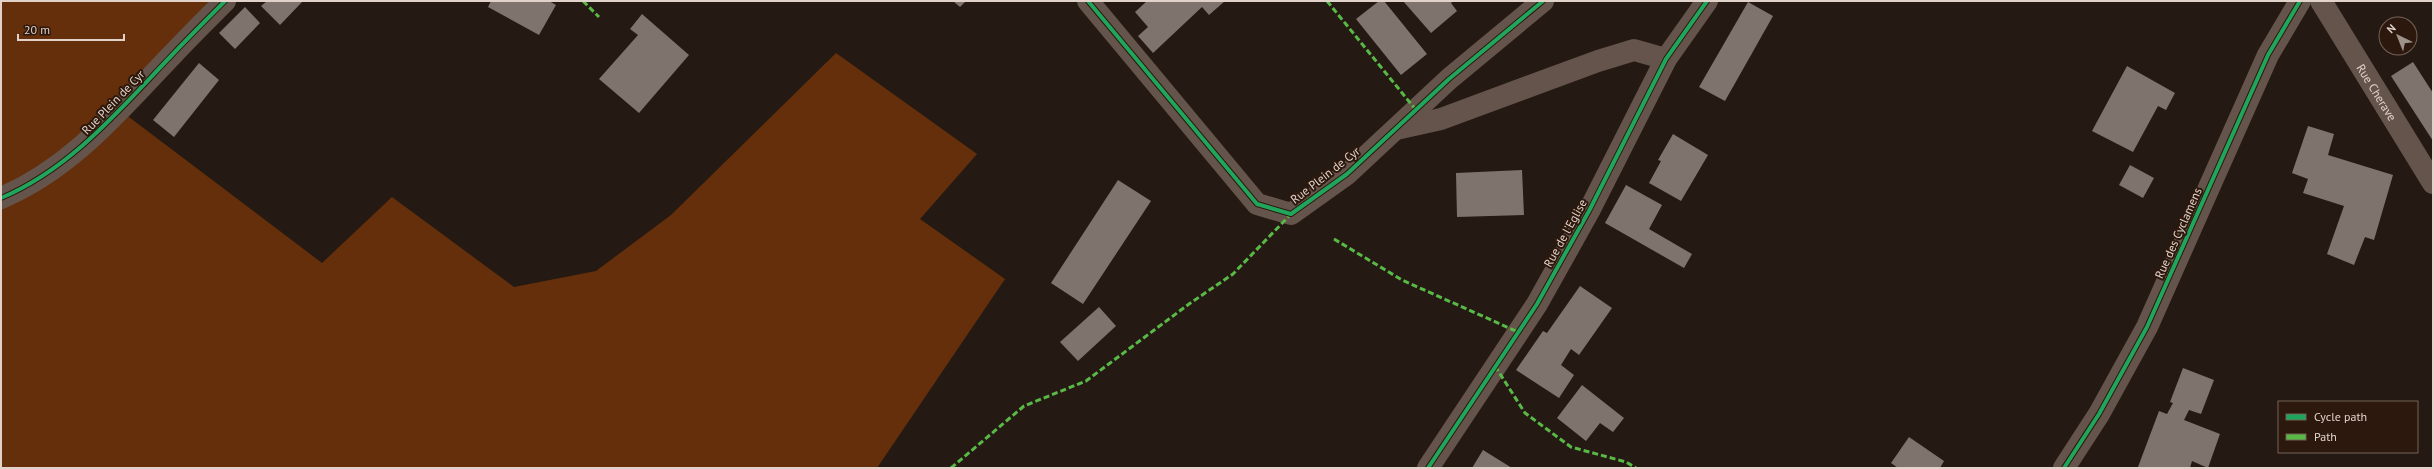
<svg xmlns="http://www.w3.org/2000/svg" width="2434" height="469" font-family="'PT Sans',sans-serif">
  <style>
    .green { fill: #642f0a }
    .building { fill: #7e736d }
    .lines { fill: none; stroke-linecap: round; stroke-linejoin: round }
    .minor { stroke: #65544b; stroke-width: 22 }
    .quiet { stroke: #58b947; stroke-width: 3; stroke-dasharray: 6 3; stroke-linecap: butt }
    .cycleway-casing { stroke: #2c180c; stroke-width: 6 }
    .cycleway { stroke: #20a55d; stroke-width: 4 }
    .labels { text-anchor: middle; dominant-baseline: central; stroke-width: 4; stroke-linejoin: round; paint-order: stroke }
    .street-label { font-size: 12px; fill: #e1d2ca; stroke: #2c180c }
  </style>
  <rect width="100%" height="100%" fill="#251a13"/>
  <path class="green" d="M1,1H225L121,111L322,263L392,197L514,287L596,271L671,215L836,53L977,154L920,219L1005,279L877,468H1Z"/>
  <g class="building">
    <path d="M267,1H303L280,25L261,6Z"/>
    <path d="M491,1H549L556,5L539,35L488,7Z"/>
    <path d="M953,1H966L960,7Z"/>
    <path d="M1147,1H1225L1209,15L1202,7L1153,53L1138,36L1148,27L1135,12Z"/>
    <path d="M1379,1H1384L1427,54L1401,75L1356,19Z"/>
    <path d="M1403,1H1453L1451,3L1457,11L1431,33Z"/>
    <path d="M1748,2L1773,16L1725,101L1699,87Z"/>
    <path d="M245,7L260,23L235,49L219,33Z"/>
    <path d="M642,14L689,55L639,113L599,79L638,35L630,29Z"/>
    <path d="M2413,62L2433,93V141L2391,76Z"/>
    <path d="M199,63L219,80L174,137L153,120Z"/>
    <path d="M2127,66L2175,93L2166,110L2158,106L2133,152L2092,131Z"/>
    <path d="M2308,126L2334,134L2328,155L2393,175L2374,240L2365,237L2354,265L2327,254L2344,206L2303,193L2308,179L2292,173Z"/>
    <path d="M1673,134L1708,155L1681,201L1649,183L1661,161L1658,160Z"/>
    <path d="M2130,165L2154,178L2143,198L2119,185Z"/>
    <path d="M1522,170L1524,215L1457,217L1456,173Z"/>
    <path d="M1118,180L1151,201L1083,304L1051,283Z"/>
    <path d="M1626,185L1662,205L1649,229L1692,254L1684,268L1605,223Z"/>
    <path d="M1580,286L1612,308L1579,355L1571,349L1561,365L1574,375L1559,398L1516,370L1543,331L1547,333Z"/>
    <path d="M1099,307L1116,326L1078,361L1060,342Z"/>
    <path d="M2183,368L2214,380L2201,414L2189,410L2184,420L2220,434L2208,468L2192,461L2190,468L2138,467L2159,411L2167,414L2173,403L2170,402Z"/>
    <path d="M1582,385L1624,418L1613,432L1600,423L1586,441L1557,418Z"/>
    <path d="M1909,437L1944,461L1940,468H1898L1891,463Z"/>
    <path d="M1483,450L1512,468H1472Z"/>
  </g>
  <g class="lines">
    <g class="minor">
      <path d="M1088,1L1257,204L1291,214L1347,174L1449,79L1543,1"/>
      <path id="s1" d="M2321,1L2433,183"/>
      <path d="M1396,129L1441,119L1598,61L1634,50L1666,59"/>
      <path d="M1,198C72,168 120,109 172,55C189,37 207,19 225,1"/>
      <path d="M1428,468L1537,304L1589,211L1666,59L1707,1"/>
      <path d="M2064,468L2099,414L2147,327L2268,55L2300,1"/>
    </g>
    <g class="quiet">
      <path d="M583,1L599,17"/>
      <path d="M1327,1L1416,110"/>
      <path d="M1334,239L1402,280L1518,332"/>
      <path d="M1495,366L1525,413L1571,447L1626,462L1636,468"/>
      <path d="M951,468L1024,406L1086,381L1189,304L1233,274L1291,214"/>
    </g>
    <g class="cycleway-casing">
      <g id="cycleway">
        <path d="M1088,1L1257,204L1291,214L1347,174L1449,79L1543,1"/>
        <path d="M1,198C72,168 120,109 172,55C189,37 207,19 225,1"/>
        <path d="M1428,468L1537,304L1589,211L1666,59L1707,1"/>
        <path d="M2064,468L2099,414L2147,327L2268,55L2300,1"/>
      </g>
    </g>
    <use href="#cycleway" class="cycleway"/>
  </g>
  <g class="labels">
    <g class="street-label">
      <text stroke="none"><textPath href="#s1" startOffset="107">Rue Cherave</textPath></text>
      <text transform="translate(113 102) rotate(-46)">Rue Plein de Cyr</text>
      <text transform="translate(1325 175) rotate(-38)">Rue Plein de Cyr</text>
      <text transform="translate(1565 233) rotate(-61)">Rue de l'Eglise</text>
      <text transform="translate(2178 233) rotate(-66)">Rue des Cyclamens</text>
    </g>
  </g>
  <rect width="2434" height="469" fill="none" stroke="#e1d2ca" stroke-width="4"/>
  <rect x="2278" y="401" width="140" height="52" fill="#2c180c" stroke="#746258"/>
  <rect x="2286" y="414" width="20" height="6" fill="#20a55d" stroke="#746258"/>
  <text x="2314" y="421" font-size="12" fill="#e1d2ca">Cycle path</text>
  <rect x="2286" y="434" width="20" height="6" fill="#58b947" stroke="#746258"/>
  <text x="2314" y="441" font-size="12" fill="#e1d2ca">Path</text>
  <g transform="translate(2398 36) rotate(317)"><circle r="19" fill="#2c180c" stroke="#746258"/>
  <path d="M0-3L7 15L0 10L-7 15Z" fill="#9f928a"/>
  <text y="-6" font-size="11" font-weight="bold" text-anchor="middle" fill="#e1d2ca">N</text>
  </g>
  <path d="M18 34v6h106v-6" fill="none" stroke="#e1d2ca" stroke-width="2"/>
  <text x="24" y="34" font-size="12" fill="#e1d2ca" stroke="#2c180c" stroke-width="3" paint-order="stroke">20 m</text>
</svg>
